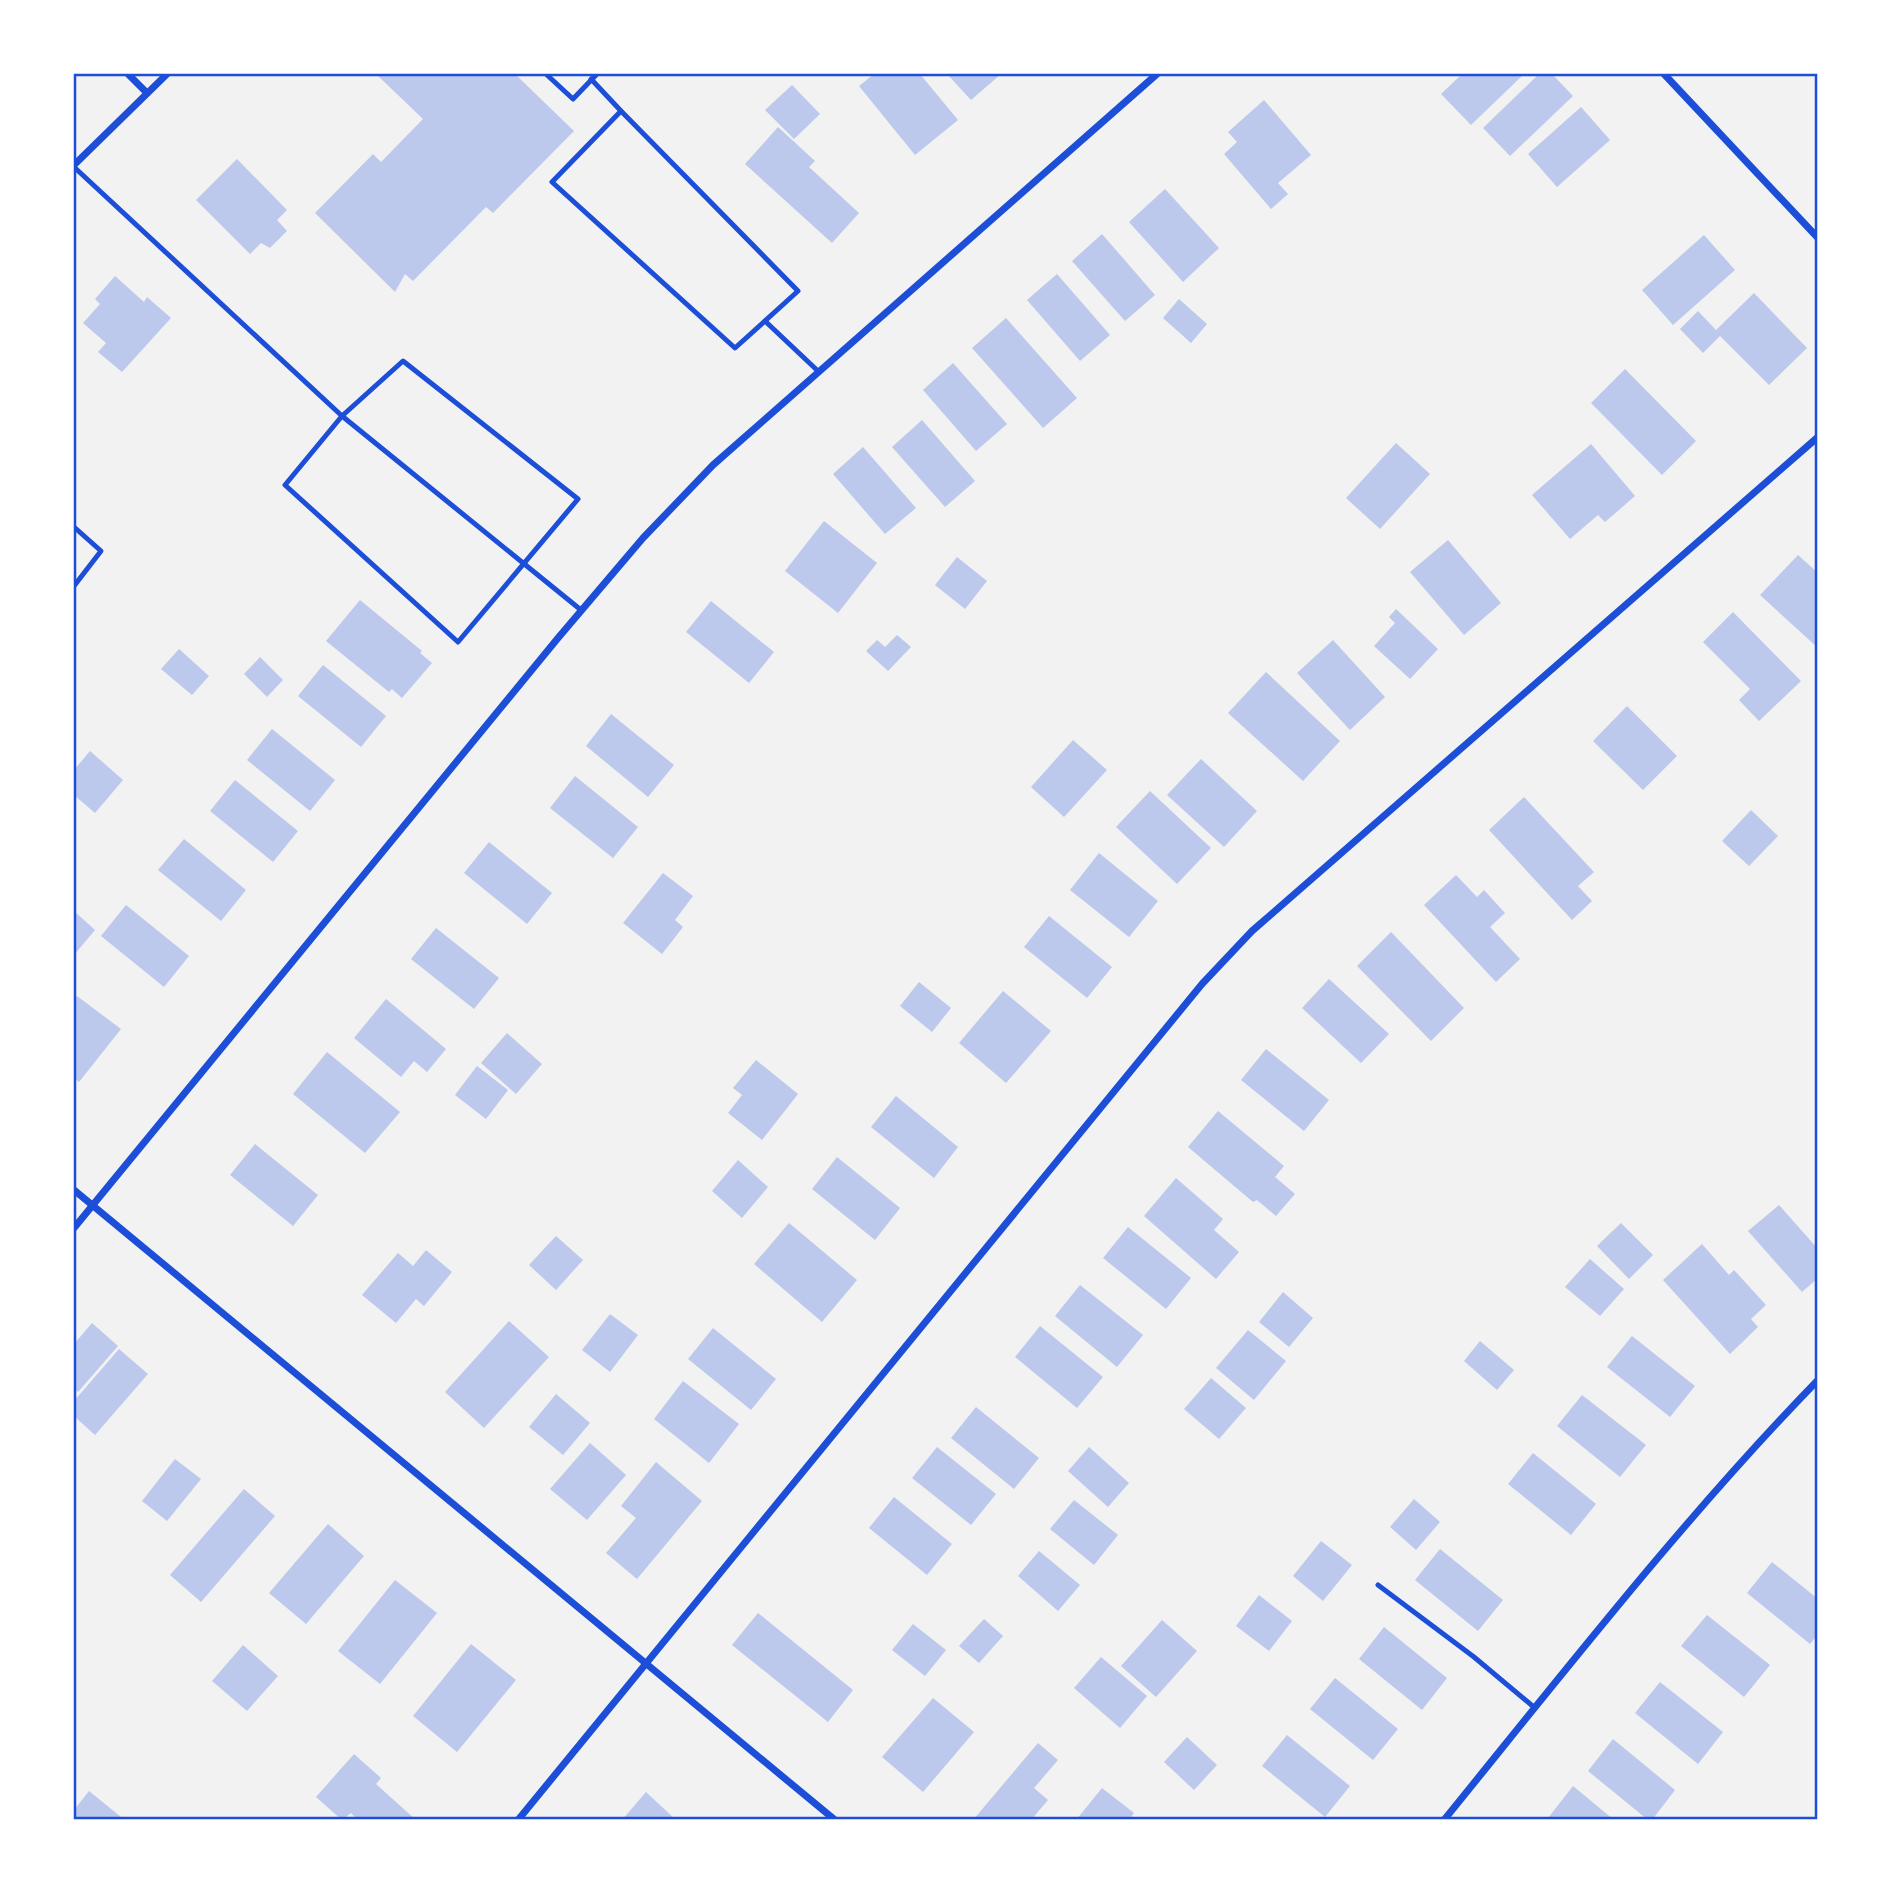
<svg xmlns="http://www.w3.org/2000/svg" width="1891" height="1893" font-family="Montserrat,sans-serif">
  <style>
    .building { fill: #bdc9ec }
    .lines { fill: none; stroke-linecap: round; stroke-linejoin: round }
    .service { stroke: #1d4ed8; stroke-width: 5 }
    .minor { stroke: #1d4ed8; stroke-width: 7 }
    .neatline { fill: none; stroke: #1d4ed8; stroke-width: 2.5 }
  </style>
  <rect width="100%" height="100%" fill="#f2f2f2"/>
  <g class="building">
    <path d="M376,74H515L574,131L493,213L486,207L413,281L405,274L395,292L315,213L373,154L381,162L423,119Z"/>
    <path d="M874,74H920L958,120L915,155L859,86Z"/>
    <path d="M947,74H1001L971,100Z"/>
    <path d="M1462,74H1524L1471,125L1441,94Z"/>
    <path d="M1539,74H1552L1573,96L1510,156L1483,128Z"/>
    <path d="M792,85L820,114L794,139L765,110Z"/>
    <path d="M1264,100L1311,155L1278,183L1288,194L1271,209L1224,154L1237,142L1228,132Z"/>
    <path d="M1581,107L1610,140L1557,187L1528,154Z"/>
    <path d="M778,127L815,161L809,167L859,213L832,243L745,164Z"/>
    <path d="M237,159L287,210L277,220L287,231L270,248L261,243L250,254L196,200Z"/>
    <path d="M1165,189L1219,248L1183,282L1129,222Z"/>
    <path d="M1102,234L1155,295L1125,321L1072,261Z"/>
    <path d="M1704,235L1735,270L1673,325L1642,290Z"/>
    <path d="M1057,274L1110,335L1080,361L1027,300Z"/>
    <path d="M115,276L144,302L147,297L171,318L122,372L98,352L106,343L83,323L100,304L95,299Z"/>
    <path d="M1754,293L1807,348L1769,385L1720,336L1703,353L1680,329L1698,311L1716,330Z"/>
    <path d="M1179,299L1207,324L1191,343L1163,318Z"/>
    <path d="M1006,318L1077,398L1043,428L972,348Z"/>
    <path d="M953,363L1007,424L976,451L923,390Z"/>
    <path d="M1625,369L1696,441L1662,475L1591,403Z"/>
    <path d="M922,420L975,481L945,507L892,447Z"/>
    <path d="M1396,443L1430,474L1380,529L1346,498Z"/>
    <path d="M1591,444L1635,496L1605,522L1598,515L1570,539L1532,495Z"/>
    <path d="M863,447L916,508L885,534L833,474Z"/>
    <path d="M824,521L877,563L838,613L785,571Z"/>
    <path d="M1448,540L1501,603L1464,635L1410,572Z"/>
    <path d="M1798,555L1818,573V648L1760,595Z"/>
    <path d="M957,557L987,581L965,609L935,585Z"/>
    <path d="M360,600L422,651L420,653L432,663L402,698L392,689L389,692L326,641Z"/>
    <path d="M711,601L774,652L749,683L686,632Z"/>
    <path d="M1396,609L1438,649L1410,679L1374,646L1395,623L1389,617Z"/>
    <path d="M1733,612L1801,681L1759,721L1739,700L1750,689L1703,642Z"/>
    <path d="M897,635L911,647L888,671L866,651L877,640L885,647Z"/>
    <path d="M1333,640L1385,697L1350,730L1297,673Z"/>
    <path d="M179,649L209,676L192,695L161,669Z"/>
    <path d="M260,657L283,680L267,697L244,674Z"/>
    <path d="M323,665L386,716L361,747L298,696Z"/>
    <path d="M1266,672L1340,741L1303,781L1228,713Z"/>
    <path d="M1627,706L1677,756L1643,790L1593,741Z"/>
    <path d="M611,714L674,765L648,797L586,746Z"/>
    <path d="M272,729L335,780L310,811L247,760Z"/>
    <path d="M1073,740L1107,770L1064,817L1031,787Z"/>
    <path d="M90,751L123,780L95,813L74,795V770Z"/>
    <path d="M1201,759L1257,811L1224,847L1167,795Z"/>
    <path d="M575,776L638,827L613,858L550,808Z"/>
    <path d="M235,780L298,831L273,862L210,811Z"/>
    <path d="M1150,791L1211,848L1177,884L1116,827Z"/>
    <path d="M1524,797L1594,872L1578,886L1592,901L1572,920L1489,830Z"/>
    <path d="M1751,810L1778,836L1749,866L1722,841Z"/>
    <path d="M184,839L246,890L221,921L158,870Z"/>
    <path d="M489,842L552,893L527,924L464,873Z"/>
    <path d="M1099,853L1158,901L1129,937L1070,890Z"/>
    <path d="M663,873L693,896L675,920L683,927L662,954L623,923Z"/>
    <path d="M1456,875L1477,897L1484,890L1505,913L1490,927L1520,959L1496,982L1424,905Z"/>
    <path d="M126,905L189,956L164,987L101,936Z"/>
    <path d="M74,911L95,930L74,955Z"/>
    <path d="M1049,916L1112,967L1087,998L1024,947Z"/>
    <path d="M436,928L499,978L474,1009L411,959Z"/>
    <path d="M1391,932L1464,1008L1431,1041L1357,966Z"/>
    <path d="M1329,979L1389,1034L1361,1063L1302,1008Z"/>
    <path d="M919,982L951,1008L932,1032L900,1006Z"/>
    <path d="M1003,991L1051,1031L1006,1083L959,1043Z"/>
    <path d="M77,996L121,1029L79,1082L74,1078V1001Z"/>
    <path d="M386,999L446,1049L427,1072L414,1061L401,1077L354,1038Z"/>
    <path d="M507,1033L542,1064L516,1094L481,1063Z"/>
    <path d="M1266,1049L1329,1100L1304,1131L1241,1080Z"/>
    <path d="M327,1052L400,1112L365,1153L293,1094Z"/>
    <path d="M756,1060L798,1094L762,1140L728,1113L742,1095L733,1088Z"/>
    <path d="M477,1066L508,1090L486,1119L455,1095Z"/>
    <path d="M896,1096L958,1147L934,1178L871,1127Z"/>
    <path d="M1218,1111L1284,1166L1275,1177L1295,1194L1276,1216L1257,1200L1253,1202L1188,1147Z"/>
    <path d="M255,1144L318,1195L293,1226L230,1175Z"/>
    <path d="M837,1157L900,1208L875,1240L812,1189Z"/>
    <path d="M738,1160L768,1187L742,1218L712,1191Z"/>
    <path d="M1176,1178L1223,1219L1214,1230L1239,1252L1216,1279L1144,1216Z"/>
    <path d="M1779,1205L1818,1249V1278L1802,1292L1748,1231Z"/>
    <path d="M789,1223L857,1280L822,1322L754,1264Z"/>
    <path d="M1621,1223L1653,1255L1629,1279L1597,1246Z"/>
    <path d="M1128,1227L1191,1278L1166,1309L1103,1258Z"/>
    <path d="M556,1236L583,1260L556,1290L529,1265Z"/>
    <path d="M1702,1244L1729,1275L1734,1270L1766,1305L1751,1319L1758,1327L1730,1354L1663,1280Z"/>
    <path d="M426,1250L452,1272L424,1306L416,1299L396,1323L362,1295L398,1253L413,1266Z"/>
    <path d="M1590,1259L1624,1289L1600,1316L1565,1287Z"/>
    <path d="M1080,1285L1143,1335L1117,1367L1055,1316Z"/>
    <path d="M1283,1292L1313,1318L1289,1347L1259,1322Z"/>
    <path d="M610,1314L638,1335L610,1372L582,1350Z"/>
    <path d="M509,1321L549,1357L484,1428L445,1392Z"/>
    <path d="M92,1323L118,1346L78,1392L74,1388V1344Z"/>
    <path d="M1040,1326L1103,1377L1077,1408L1015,1357Z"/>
    <path d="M713,1328L776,1379L751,1410L688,1359Z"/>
    <path d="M1248,1330L1286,1361L1254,1400L1216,1368Z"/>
    <path d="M1632,1336L1695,1386L1670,1417L1607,1367Z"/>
    <path d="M1480,1341L1514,1370L1497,1390L1464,1361Z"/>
    <path d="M119,1349L148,1374L95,1435L74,1416V1401Z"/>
    <path d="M1211,1378L1246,1408L1219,1439L1184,1409Z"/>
    <path d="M683,1381L739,1424L709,1463L654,1419Z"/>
    <path d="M556,1394L590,1423L563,1455L529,1427Z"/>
    <path d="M1582,1395L1646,1445L1620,1477L1557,1426Z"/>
    <path d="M976,1407L1039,1458L1014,1489L951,1438Z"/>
    <path d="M590,1443L626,1475L587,1520L550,1489Z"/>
    <path d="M937,1447L996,1494L971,1525L912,1478Z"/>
    <path d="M1089,1447L1129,1483L1108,1507L1068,1471Z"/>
    <path d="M1533,1453L1596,1504L1571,1535L1508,1484Z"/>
    <path d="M175,1459L201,1479L167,1521L142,1501Z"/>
    <path d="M656,1462L702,1501L637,1579L606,1553L636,1518L621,1506Z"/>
    <path d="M244,1489L275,1516L201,1602L170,1575Z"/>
    <path d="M894,1497L952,1544L927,1575L869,1528Z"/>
    <path d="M1414,1499L1440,1522L1416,1550L1390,1527Z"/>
    <path d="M1074,1500L1118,1535L1094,1565L1050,1529Z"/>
    <path d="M328,1524L364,1556L306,1624L269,1593Z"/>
    <path d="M1321,1541L1352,1565L1323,1601L1293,1576Z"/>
    <path d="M1440,1549L1503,1600L1478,1631L1415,1580Z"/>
    <path d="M1039,1551L1080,1585L1058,1611L1018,1576Z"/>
    <path d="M1772,1562L1818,1599V1634L1810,1644L1747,1593Z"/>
    <path d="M395,1580L437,1613L380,1684L338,1651Z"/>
    <path d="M1259,1595L1292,1621L1269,1651L1236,1626Z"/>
    <path d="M758,1613L853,1690L828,1722L732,1645Z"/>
    <path d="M1707,1615L1770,1665L1744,1697L1681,1646Z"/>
    <path d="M984,1619L1003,1636L979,1663L959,1646Z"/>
    <path d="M1162,1620L1197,1651L1156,1697L1121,1666Z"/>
    <path d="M913,1624L946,1650L925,1676L892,1650Z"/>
    <path d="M1384,1627L1447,1678L1422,1710L1359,1659Z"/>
    <path d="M471,1644L516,1680L457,1752L413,1716Z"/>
    <path d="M243,1645L278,1676L247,1711L212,1681Z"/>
    <path d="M1101,1657L1147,1696L1120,1728L1074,1688Z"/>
    <path d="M1335,1678L1398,1729L1373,1760L1310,1709Z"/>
    <path d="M1660,1682L1723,1732L1698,1764L1635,1713Z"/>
    <path d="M933,1698L974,1732L923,1792L882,1757Z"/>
    <path d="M1287,1735L1350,1786L1325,1817L1262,1766Z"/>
    <path d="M1187,1737L1217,1765L1194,1790L1164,1762Z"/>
    <path d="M1613,1739L1675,1790L1652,1820H1648L1588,1771Z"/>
    <path d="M1038,1743L1058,1760L1034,1788L1048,1800L1031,1820H973Z"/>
    <path d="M354,1754L381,1778L376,1784L416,1820H358L351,1813L342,1820L316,1797Z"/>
    <path d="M1573,1786L1614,1820L1548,1818Z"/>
    <path d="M1102,1788L1134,1813L1129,1820H1076Z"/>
    <path d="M89,1791L121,1817L119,1820H74V1810Z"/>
    <path d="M646,1792L676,1820H622Z"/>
  </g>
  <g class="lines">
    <g class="service">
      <path d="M546,74L573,99L597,74"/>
      <path d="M591,79L621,111"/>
      <path d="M621,111L798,291L735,348L552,182Z"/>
      <path d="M74,167L342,416L581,610"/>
      <path d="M765,321L819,372"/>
      <path d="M403,361L578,499L458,642L285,485L342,416Z"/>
      <path d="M74,527L101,551L74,586"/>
      <path d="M1378,1585L1474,1657L1535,1708"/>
    </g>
    <g class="minor">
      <path d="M128,74L147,93"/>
      <path d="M1664,74L1818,238"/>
      <path d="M74,165L167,74"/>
      <path d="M74,1190L835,1820"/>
      <path d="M74,1228L558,638L643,538L713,465L1157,74"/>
      <path d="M518,1820L1202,984L1252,931L1818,437"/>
      <path d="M1444,1820C1565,1671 1684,1518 1818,1380"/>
    </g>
  </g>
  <rect width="1891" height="1893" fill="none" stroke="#ffffff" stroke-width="150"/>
  <rect x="75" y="75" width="1741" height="1743" class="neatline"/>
</svg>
